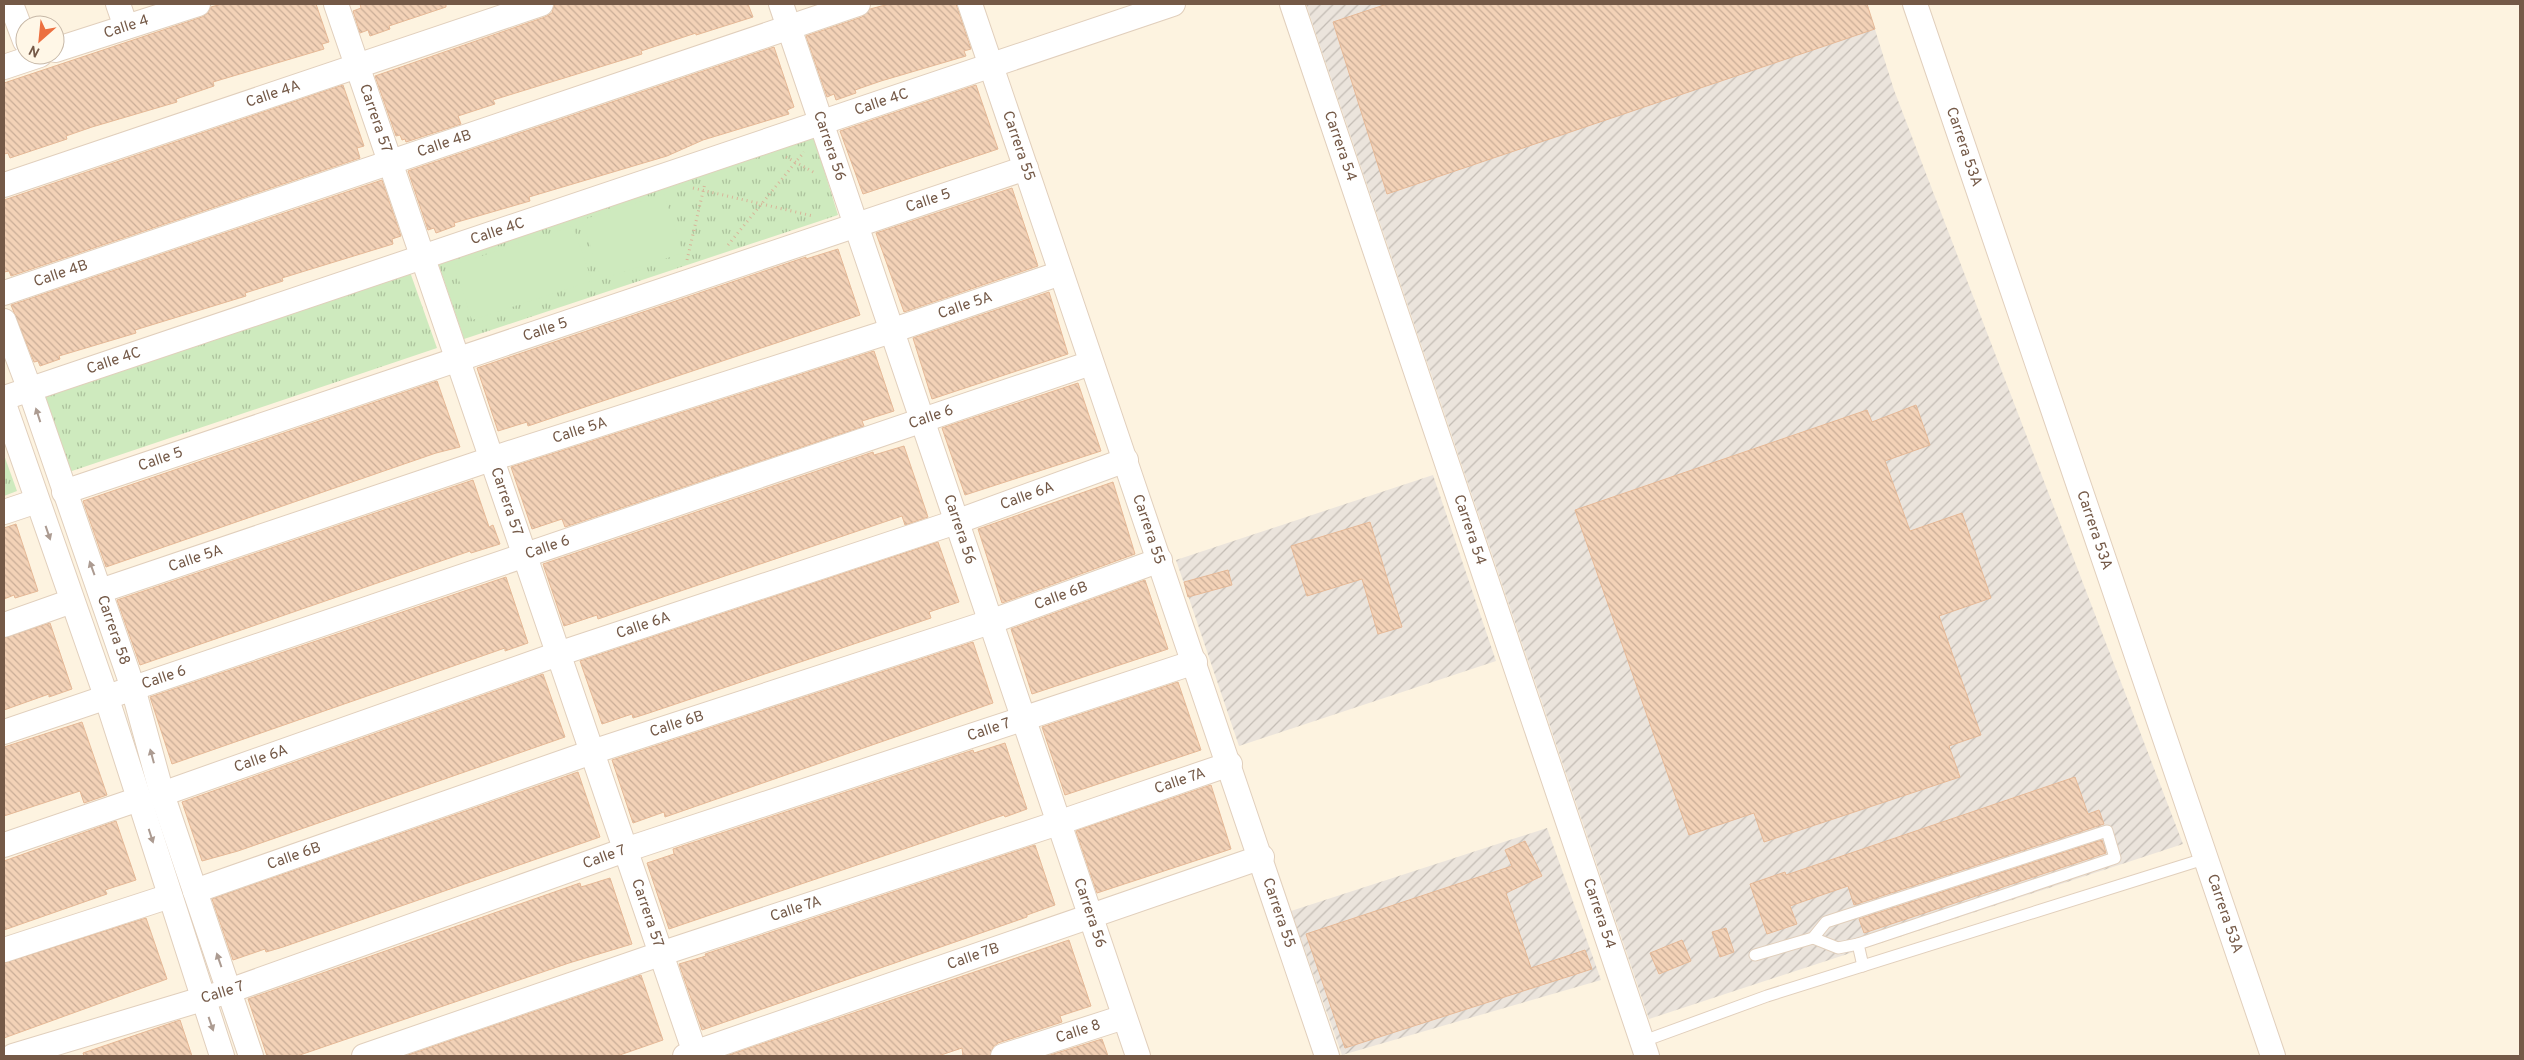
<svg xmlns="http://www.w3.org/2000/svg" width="2524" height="1060" font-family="Overpass,sans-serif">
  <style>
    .industrial { fill: url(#industrial-furrows) }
    .grass { fill: url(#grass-tufts) }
    .pitch { fill: #ceeabe }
    .building { fill: url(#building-back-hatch); stroke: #e6b997 }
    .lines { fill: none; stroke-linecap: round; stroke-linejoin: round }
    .lane-casing { stroke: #e1cfbc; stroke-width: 13 }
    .street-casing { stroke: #e1cfbc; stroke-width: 26 }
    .path { stroke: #d8b59a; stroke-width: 3; stroke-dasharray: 1 4; stroke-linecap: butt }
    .lane { stroke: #fff; stroke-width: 11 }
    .street { stroke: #fff; stroke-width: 24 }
    .oneway { fill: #ac9b91 }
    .labels { text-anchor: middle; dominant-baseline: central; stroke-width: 4; stroke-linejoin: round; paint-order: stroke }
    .street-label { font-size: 15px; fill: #745947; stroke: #fff7e7 }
  </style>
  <defs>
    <pattern id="industrial-furrows" width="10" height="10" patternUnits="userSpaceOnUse" patternTransform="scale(1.25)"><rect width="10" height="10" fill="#ebe4dc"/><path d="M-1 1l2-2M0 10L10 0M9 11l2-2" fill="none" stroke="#c3bcb4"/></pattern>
    <pattern id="grass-tufts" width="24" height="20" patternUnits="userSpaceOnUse" patternTransform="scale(1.25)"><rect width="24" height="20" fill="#ceeabe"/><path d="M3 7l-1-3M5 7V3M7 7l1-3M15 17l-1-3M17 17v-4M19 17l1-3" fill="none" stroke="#acc19c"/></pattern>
    <pattern id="building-back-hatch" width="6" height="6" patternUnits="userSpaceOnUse" patternTransform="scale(1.25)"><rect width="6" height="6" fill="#f3d2b7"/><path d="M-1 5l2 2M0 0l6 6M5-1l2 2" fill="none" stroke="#c9ad97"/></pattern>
  </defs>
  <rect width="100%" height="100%" fill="#fdf3e0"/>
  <g class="industrial">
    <path d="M1306,4H1867L1894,90L2183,844L1649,1019Z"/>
    <path d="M1433,475L1496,661L1239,746L1176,560Z"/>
    <path d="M1547,828L1601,980L1342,1055L1291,911Z"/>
  </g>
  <g class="grass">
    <path d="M814,137L838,215L464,339L438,263Z"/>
    <path d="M410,272L437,348L69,472L43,397Z"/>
    <path d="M4,455L17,491L4,496Z"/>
  </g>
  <g class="pitch">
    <path d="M664,194L683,253L601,279L582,220Z"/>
    <path d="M573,226L592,281L472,320L454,265Z"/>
  </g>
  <g class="building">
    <path d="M221,4H316L329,42L322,44L324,49L213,82L214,86L176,99L177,102L92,127L66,136L67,139L10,158L8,153L4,154V83L202,17L208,13L211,7Z"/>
    <path d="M360,4H446V7L389,26L390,29L370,36L368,30L360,33L353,11L361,8Z"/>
    <path d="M558,4H748L753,17L696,35V33L641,51L642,54L493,100L495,104L458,116L461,124L406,142L405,139L402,140L400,135L396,136L375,76L545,17L552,13L554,5Z"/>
    <path d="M889,4H956L971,49L964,51L966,56L881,81L855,90L856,93L836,100L834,94L827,97L806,36L862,17L870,9Z"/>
    <path d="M1387,4H1867L1875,29L1387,194L1333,22Z"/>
    <path d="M774,47L794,107L787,110L789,114L703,140L667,156L529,197L530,201L454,223L455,226L436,233L434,228L428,230L408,171Z"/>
    <path d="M343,85L364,146L357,148L360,158L11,276L9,271L4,272V200Z"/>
    <path d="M976,85L998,149L863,194L840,131Z"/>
    <path d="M382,180L401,236L392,239L393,244L282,278L283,281L245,293L246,296L135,330L136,333L59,356L60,359L40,366L38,361L34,362L11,305Z"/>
    <path d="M1012,188L1038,266L904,312L876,233Z"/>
    <path d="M838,249L860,315L528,426L527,422L498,431L477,368L806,257V259Z"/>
    <path d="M1049,292L1068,354L932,399L913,338Z"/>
    <path d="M874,351L894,411L862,421L864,426L565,527L562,519L532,529L511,467Z"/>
    <path d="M437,381L460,447L436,453L106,567L83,501Z"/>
    <path d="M1078,383L1101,451L965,495L942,428Z"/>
    <path d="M1916,405L1930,445L1885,461L1910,531L1962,513L1991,598L1939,616L1981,735L1949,746L1960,777L1764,842L1754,813L1689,835L1575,510L1867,410L1872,422Z"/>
    <path d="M904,446L928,517L905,525L902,516L598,619L597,615L564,626L543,564L873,452L874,455Z"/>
    <path d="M473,480L489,527L493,525L500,544L471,553L470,551L140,665L117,600Z"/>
    <path d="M1113,482L1135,554L1002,603L978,529Z"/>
    <path d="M1370,522L1402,627L1378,634L1362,579L1307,596L1291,546Z"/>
    <path d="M16,524L38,591L15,598L14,595L4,599V528Z"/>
    <path d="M938,542L959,602L929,612L931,618L649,713L633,718L632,714L602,724L580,661Z"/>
    <path d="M1228,570L1232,585L1188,597L1184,582Z"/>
    <path d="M506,577L528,643L505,651V648L172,764L150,697Z"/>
    <path d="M1145,580L1168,649L1032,694L1011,629Z"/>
    <path d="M50,623L72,689L49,697V694L4,710V638Z"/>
    <path d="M973,642L993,703L665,817L664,812L633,823L612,760Z"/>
    <path d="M543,674L565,737L238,851L202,861L182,802Z"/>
    <path d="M1178,682L1201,750L1065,795L1042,727Z"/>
    <path d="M82,722L107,795L84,803L80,791L4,816V747Z"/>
    <path d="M1005,743L1027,809L1005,817L1004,815L669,929L647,863L674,854L673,849L973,750L974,753Z"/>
    <path d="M578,772L600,837L283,947L266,952L265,949L233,960L212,899Z"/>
    <path d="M2075,777L2088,814L2099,810L2104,824L1854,905L1848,886L1790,906L1797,924L1767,934L1750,884L1785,872L1786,875Z"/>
    <path d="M1211,785L1231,849L1097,893L1076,831Z"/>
    <path d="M116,821L136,880L105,890L107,894L4,930V861Z"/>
    <path d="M2102,840L2106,853L1864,933L1859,919Z"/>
    <path d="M1525,841L1542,876L1506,893L1531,968L1585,950L1592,969L1345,1048L1306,934L1512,866L1505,850Z"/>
    <path d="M1035,845L1055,905L1027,915V917L702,1030L679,964L706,956L705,954Z"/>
    <path d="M610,878L632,944L569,963L297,1056H267L248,999L580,883L581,887Z"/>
    <path d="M146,918L167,979L4,1038V963Z"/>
    <path d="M1726,928L1734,952L1720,957L1712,932Z"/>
    <path d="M1069,940L1091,1006L1060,1016L1062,1022L998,1043L993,1047L990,1056H963L962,1048L938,1056H726Z"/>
    <path d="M1682,940L1691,961L1659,974L1650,953Z"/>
    <path d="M641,975L663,1040L617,1056H405Z"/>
    <path d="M180,1020L192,1056H84L83,1053Z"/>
    <path d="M1102,1039L1108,1056H1047Z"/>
  </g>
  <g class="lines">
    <g class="lane-casing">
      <g id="lane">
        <path d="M1813,938L1838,948L1858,944"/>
        <path d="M1755,955L1813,938L1826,922L2107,831L2115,858L1858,944L1863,966"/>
        <path d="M1641,1042L1767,996L2207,858"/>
      </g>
    </g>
    <g class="street-casing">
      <g id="street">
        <path d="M11,4L25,41"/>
        <path d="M118,4L126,27"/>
        <path id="s1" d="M336,4L696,1056"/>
        <path id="s2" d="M781,4L1138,1056"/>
        <path id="s3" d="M970,4L1327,1056"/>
        <path id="s4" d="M1292,4L1647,1056"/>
        <path id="s5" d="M1915,4L2273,1056"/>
        <path id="s6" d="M55,50L198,4"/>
        <path d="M4,67L40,55"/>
        <path id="s7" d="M4,185L541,4"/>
        <path id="s8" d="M4,293L858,4"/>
        <path id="s9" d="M4,321L30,390L133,688L162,794L251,1056"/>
        <path id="s10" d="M4,398L1173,4"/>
        <path d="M4,404L106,696L222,1056"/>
        <path id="s11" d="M64,492L1026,168"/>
        <path d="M4,512L37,501"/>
        <path id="s12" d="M100,591L491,459L891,331L1061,273"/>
        <path d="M4,625L72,601"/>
        <path id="s13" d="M4,732L1091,363"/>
        <path id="s14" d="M162,794L558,654L956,522L1126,460"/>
        <path d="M4,845L139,799"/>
        <path id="s15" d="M195,891L592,752L990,622L1160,560"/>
        <path d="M4,950L170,896"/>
        <path id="s16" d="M13,1056L229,991L625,850L1195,662"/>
        <path id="s17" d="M364,1056L660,954L1058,823L1230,764"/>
        <path id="s18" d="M685,1056L1262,857"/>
        <path id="s19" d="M1003,1056L1124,1017"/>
      </g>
    </g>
    <g class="path">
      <path d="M786,157L815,173"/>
      <path d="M693,188L813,216"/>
      <path d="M728,245L804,152"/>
      <path d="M687,260L705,183"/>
    </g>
    <use href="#lane" class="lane"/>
    <use href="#street" class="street"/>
  </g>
  <defs><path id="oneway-solid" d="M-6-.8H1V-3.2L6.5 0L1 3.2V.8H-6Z" transform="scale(1.25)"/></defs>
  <g class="oneway">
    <use href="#oneway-solid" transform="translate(38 415) rotate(-108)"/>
    <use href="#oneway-solid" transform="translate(48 533) rotate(71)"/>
    <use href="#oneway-solid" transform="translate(92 568) rotate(-110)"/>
    <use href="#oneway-solid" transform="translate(152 756) rotate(-105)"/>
    <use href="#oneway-solid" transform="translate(151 836) rotate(72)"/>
    <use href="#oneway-solid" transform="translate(219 960) rotate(-109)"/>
    <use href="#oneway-solid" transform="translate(211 1024) rotate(71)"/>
  </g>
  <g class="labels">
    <g class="street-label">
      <text stroke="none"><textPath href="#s6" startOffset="75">Calle 4</textPath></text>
      <text stroke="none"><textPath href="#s7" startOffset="284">Calle 4A</textPath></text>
      <text stroke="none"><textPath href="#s10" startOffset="926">Calle 4C</textPath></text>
      <text stroke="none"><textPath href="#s1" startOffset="121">Carrera 57</textPath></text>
      <text stroke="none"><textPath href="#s8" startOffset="465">Calle 4B</textPath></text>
      <text stroke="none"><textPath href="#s3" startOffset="150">Carrera 55</textPath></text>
      <text stroke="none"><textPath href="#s4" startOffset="150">Carrera 54</textPath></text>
      <text stroke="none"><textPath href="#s5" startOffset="151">Carrera 53A</textPath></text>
      <text stroke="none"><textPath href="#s2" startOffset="150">Carrera 56</textPath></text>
      <text stroke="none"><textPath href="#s11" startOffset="912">Calle 5</textPath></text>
      <text stroke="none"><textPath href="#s10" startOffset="521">Calle 4C</textPath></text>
      <text stroke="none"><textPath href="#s8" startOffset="60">Calle 4B</textPath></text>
      <text stroke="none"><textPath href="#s12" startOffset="911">Calle 5A</textPath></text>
      <text stroke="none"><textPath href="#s11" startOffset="508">Calle 5</textPath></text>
      <text stroke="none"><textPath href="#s10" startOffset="116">Calle 4C</textPath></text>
      <text stroke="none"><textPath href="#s13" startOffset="979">Calle 6</textPath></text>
      <text stroke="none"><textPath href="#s12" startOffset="506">Calle 5A</textPath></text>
      <text stroke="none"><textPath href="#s11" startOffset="102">Calle 5</textPath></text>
      <text stroke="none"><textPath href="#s14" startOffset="915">Calle 6A</textPath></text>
      <text stroke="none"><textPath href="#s1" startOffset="526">Carrera 57</textPath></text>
      <text stroke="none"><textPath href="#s2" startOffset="555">Carrera 56</textPath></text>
      <text stroke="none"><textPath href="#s3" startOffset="555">Carrera 55</textPath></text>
      <text stroke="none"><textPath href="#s4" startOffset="555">Carrera 54</textPath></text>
      <text stroke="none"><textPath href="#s5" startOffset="556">Carrera 53A</textPath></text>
      <text stroke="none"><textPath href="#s13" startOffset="574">Calle 6</textPath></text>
      <text stroke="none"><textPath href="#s12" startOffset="101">Calle 5A</textPath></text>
      <text stroke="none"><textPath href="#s15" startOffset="915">Calle 6B</textPath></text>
      <text stroke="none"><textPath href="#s14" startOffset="510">Calle 6A</textPath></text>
      <text stroke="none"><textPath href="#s9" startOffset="328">Carrera 58</textPath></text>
      <text stroke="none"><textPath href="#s13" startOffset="169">Calle 6</textPath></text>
      <text stroke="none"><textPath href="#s15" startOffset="510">Calle 6B</textPath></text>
      <text stroke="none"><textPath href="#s16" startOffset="1029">Calle 7</textPath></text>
      <text stroke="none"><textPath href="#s14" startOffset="105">Calle 6A</textPath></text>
      <text stroke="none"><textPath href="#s17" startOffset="861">Calle 7A</textPath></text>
      <text stroke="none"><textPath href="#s15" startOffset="105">Calle 6B</textPath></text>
      <text stroke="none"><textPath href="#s16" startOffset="624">Calle 7</textPath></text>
      <text stroke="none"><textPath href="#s17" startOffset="456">Calle 7A</textPath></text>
      <text stroke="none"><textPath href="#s1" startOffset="961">Carrera 57</textPath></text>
      <text stroke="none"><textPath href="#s3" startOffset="960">Carrera 55</textPath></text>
      <text stroke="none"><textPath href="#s5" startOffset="961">Carrera 53A</textPath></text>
      <text stroke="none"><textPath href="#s2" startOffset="960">Carrera 56</textPath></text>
      <text stroke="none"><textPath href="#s4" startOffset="960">Carrera 54</textPath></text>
      <text stroke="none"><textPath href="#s18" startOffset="305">Calle 7B</textPath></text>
      <text stroke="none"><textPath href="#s16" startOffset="219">Calle 7</textPath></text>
      <text stroke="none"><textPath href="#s19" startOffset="79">Calle 8</textPath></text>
    </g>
  </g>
  <rect width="2524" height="1060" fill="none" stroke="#745947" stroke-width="10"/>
  <g transform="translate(40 40) rotate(207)"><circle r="24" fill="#fff7e7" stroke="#c7b8a7"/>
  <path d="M0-4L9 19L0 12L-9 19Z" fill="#ec7040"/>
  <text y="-8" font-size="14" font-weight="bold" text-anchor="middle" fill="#745947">N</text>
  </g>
</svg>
